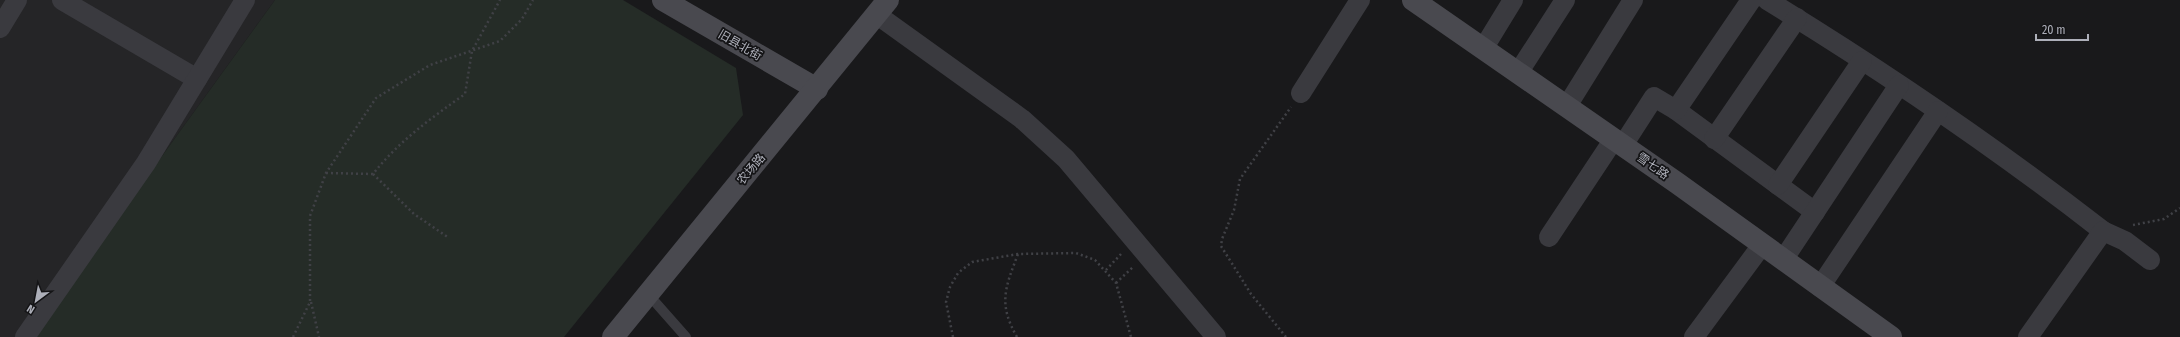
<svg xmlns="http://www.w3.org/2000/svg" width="2180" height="337" font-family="'Fira Sans Condensed','Noto Sans SC',sans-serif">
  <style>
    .built { fill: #252527 }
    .green { fill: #252c27 }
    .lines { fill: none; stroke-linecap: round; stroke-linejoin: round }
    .path { stroke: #404146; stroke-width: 2.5; stroke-dasharray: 2 3; stroke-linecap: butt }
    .lane { stroke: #3a3a3f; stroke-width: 10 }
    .street { stroke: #3a3a3f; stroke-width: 20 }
    .secondary { stroke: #49494f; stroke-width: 22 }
    .labels { text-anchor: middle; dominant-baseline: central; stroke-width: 3.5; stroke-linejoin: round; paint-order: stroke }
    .street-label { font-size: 12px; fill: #adafb9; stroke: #141416 }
  </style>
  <rect width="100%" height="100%" fill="#19191b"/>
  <path class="built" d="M0,0H275L31,337H0Z"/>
  <path class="green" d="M275,0H623L736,68L743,115L564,337H31Z"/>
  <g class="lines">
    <g class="path">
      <path d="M326,173L373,174C399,141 430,119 465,94L472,51L500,0"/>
      <path d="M373,174L414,214L449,238"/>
      <path d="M2133,225L2164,219L2180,208"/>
      <path d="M1106,270L1121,254"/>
      <path d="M1116,283L1133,267"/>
      <path d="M311,302L319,337"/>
      <path d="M293,337L310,302V216L326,173L376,98L430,65L500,41L522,19L533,0"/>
      <path d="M953,337L946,302L950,287L958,273L972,262L1018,254L1076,253L1095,260L1116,283L1131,337"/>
      <path d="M1017,337C998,304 1005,288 1018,254"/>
      <path d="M1286,337L1251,294L1221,246L1222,239L1234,210L1240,179L1291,107"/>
    </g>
    <path class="lane" d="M648,294L686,337"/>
    <g class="street">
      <path d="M62,0L197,79"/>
      <path d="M1767,0C1883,71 1996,148 2103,231"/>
      <path d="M876,14L1022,119L1066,159L1216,337"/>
      <path d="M0,28L17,0"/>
      <path d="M1483,49L1513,0"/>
      <path d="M1518,73L1565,0"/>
      <path d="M1301,93L1360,0"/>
      <path d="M1567,106L1633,0"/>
      <path d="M1676,110L1815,212"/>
      <path d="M1714,139L1797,18"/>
      <path d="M1623,145L1654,97L1676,110L1751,0"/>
      <path d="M1778,185L1862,61"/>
      <path d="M1549,237L1614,139"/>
      <path d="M1783,260L1899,85"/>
      <path d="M1820,287L1938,111"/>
      <path d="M25,337L146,163L245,0"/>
      <path d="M1694,337L1762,245"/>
      <path d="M2028,337L2103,231L2125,241L2150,260"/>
    </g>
    <g class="secondary">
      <path d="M663,0L817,89"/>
      <path d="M1413,0L1677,183L1891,337"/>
      <path d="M613,337L888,0"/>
    </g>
  </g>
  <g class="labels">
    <g class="street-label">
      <text transform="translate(740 45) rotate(30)">旧县北街</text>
      <text transform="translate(1653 166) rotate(35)">雪七路</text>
      <text transform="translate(751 169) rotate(-50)">农场路</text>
    </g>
  </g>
  <g transform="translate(36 301) rotate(212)" stroke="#141416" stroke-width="3" paint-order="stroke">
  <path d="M0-3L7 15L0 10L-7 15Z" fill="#adafb9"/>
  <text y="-6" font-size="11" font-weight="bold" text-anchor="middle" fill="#adafb9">N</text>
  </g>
  <path d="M2036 34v6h52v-6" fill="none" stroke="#adafb9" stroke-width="2"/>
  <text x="2042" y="34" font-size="12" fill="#adafb9" stroke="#141416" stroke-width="3" paint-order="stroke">20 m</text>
</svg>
